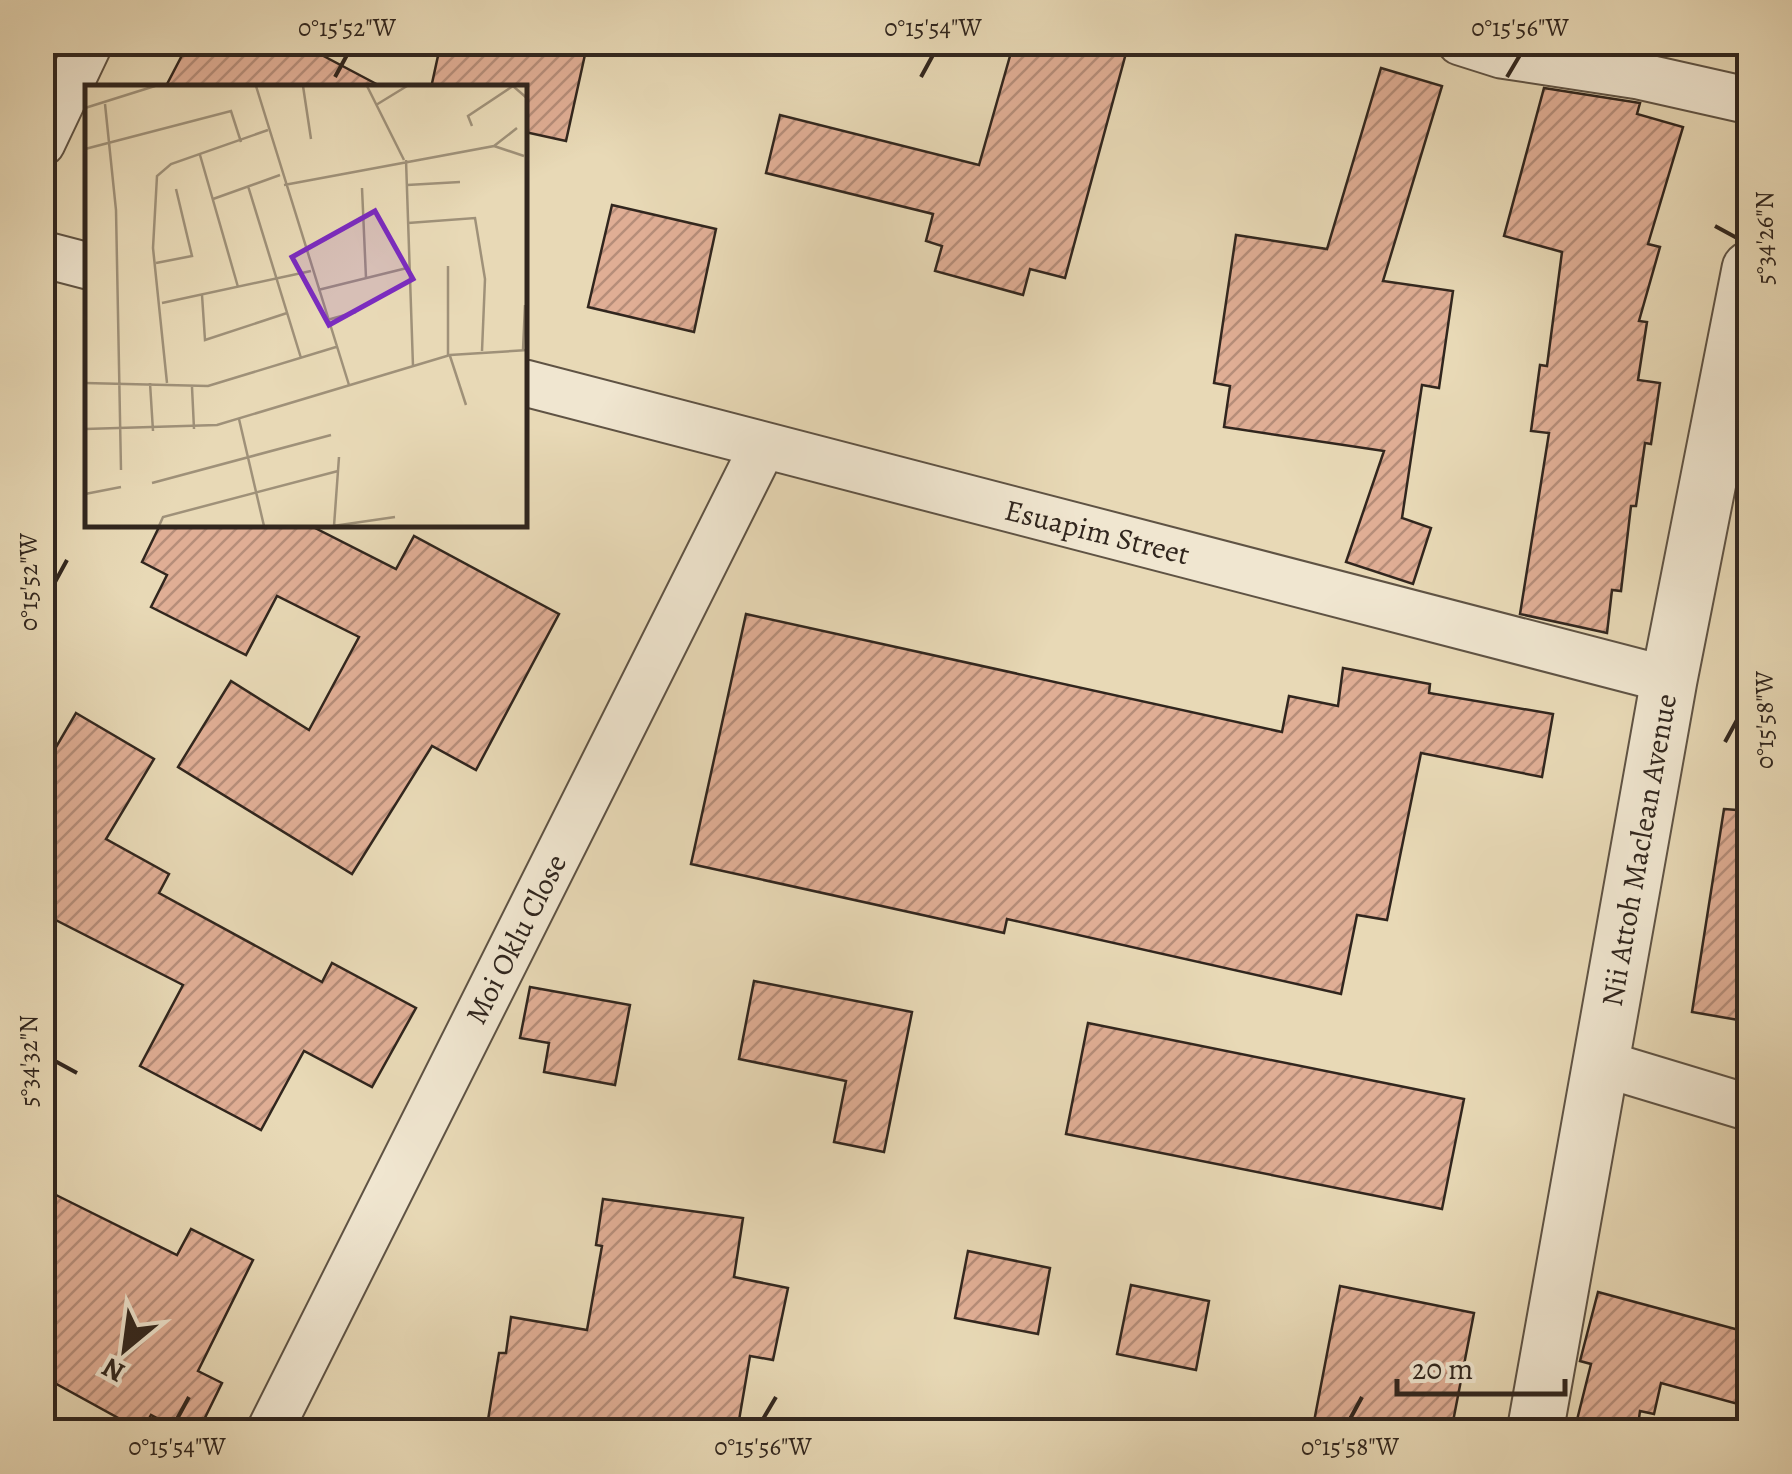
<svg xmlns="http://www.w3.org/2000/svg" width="1792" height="1474" font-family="Alegreya,serif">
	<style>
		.building { fill: url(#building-hatch); stroke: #31261e; stroke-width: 2.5 }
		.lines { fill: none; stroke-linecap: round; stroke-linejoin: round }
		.minor-casing { stroke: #5f5344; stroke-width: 49 }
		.tertiary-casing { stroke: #5f5344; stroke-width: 59 }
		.minor { stroke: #f0e6d0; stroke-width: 45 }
		.tertiary { stroke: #f0e6d0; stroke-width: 55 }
		.ticks { fill: none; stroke: #31261e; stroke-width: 4 }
		.labels { text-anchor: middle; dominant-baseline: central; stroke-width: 8; stroke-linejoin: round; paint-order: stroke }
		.street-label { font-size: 30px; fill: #31261e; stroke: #f0e6d0 }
		.inset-road { fill: none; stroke: #9f9179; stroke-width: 2.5 }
		.view { fill: #7b2cbf; fill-opacity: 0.15; stroke: #7b2cbf; stroke-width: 5 }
		.inset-edge { fill: none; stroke: #31261e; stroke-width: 5 }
		.neatline { fill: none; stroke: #31261e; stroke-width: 4 }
		.ticks-label { font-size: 25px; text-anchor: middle; fill: #31261e }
	</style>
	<defs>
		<pattern id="building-hatch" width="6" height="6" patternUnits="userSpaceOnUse" patternTransform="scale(2.5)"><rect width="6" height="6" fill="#e0ae95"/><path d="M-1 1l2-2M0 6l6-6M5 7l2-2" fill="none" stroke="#b68d79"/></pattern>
	</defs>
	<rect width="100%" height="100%" fill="#e8d9b6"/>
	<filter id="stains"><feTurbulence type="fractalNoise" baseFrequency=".002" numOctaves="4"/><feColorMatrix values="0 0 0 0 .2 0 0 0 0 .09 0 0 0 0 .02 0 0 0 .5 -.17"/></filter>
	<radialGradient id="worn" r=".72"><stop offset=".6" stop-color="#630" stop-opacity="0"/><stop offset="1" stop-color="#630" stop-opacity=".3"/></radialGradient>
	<g class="building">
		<polygon points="189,42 297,42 384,88 165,88"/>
		<polygon points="441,42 553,42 586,50 566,141 525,132 525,88 431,88"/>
		<polygon points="1014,42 1129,42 1065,278 1030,269 1023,295 935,271 942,246 926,241 933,214 766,173 780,115 979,165"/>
		<polygon points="1381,68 1442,86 1383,281 1453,291 1439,388 1422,385 1402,518 1431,528 1413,584 1346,562 1384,451 1224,427 1230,386 1214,383 1236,235 1327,249"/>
		<polygon points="1544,88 1640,103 1637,114 1683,127 1648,244 1660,247 1639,321 1647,322 1638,380 1660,383 1651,444 1645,443 1636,506 1631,506 1621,591 1612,590 1607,633 1520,614 1549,433 1531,431 1540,365 1547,366 1562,252 1504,236"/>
		<polygon points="612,205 716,229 694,332 588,307"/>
		<polygon points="160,525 309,525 396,569 414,536 559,614 476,770 432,746 352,874 178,767 231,681 309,730 359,637 277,596 246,655 151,607 167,575 142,562"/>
		<polygon points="746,614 1282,732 1289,696 1338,706 1343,668 1430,684 1429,693 1553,714 1542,777 1421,753 1387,920 1357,915 1341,994 1007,919 1004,933 691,864"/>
		<polygon points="76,713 154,759 106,839 169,874 159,893 322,982 332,963 416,1008 372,1087 304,1051 261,1130 140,1066 183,985 42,913 42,771"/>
		<polygon points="1724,809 1750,811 1750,1022 1692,1012"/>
		<polygon points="754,981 912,1012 884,1152 834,1142 846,1081 739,1059"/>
		<polygon points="530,987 630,1005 615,1085 544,1072 549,1043 520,1038"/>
		<polygon points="1088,1023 1464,1099 1442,1209 1066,1134"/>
		<polygon points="42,1188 177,1255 191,1229 253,1260 198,1371 222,1383 198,1432 183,1432 151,1415 142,1431 42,1376"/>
		<polygon points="603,1199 743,1218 734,1277 788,1288 773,1360 750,1356 737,1432 486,1432 499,1353 506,1353 511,1317 587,1330 602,1246 596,1245"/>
		<polygon points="968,1251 1050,1268 1038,1334 955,1318"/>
		<polygon points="1131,1285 1209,1301 1196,1370 1117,1354"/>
		<polygon points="1340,1286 1474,1313 1451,1432 1312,1432"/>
		<polygon points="1598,1292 1750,1333 1750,1361 1738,1404 1661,1383 1654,1414 1640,1411 1637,1432 1574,1432 1591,1364 1580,1361"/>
	</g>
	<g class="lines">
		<defs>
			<g id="minor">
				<polyline points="1460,42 1501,55 1639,76 1750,101"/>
				<polyline points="42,143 90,42"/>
				<polyline points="42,254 88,266"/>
				<polyline points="525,383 1669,680"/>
				<polyline points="1601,1063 1750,1108"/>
				<polyline points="269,1432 763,446"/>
			</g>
			<polyline id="tertiary" points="1535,1432 1669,680 1750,269"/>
		</defs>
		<use href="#minor" class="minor-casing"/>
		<use href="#tertiary" class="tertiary-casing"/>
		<use href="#minor" class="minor"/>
		<use href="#tertiary" class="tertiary"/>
	</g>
	<path class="ticks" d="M 335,77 L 347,55M 921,77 L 933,55M 1507,77 L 1520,55M 1715,226 L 1737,238M 55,582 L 67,560M 1725,742 L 1737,720M 55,1061 L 77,1073M 177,1419 L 189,1397M 763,1419 L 776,1397M 1350,1419 L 1362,1397"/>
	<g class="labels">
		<g class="street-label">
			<text transform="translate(1097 532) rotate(14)">Esuapim Street</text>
			<text transform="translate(1639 850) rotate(-80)">Nii Attoh Maclean Avenue</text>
			<text transform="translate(516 939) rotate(-63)">Moi Oklu Close</text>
		</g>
	</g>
	<g transform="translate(85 85)">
		<rect width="442" height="442" fill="#e8d9b6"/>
		<path class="inset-road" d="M 171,1 L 264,300M 218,1 L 226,54M 282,1 L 319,75M 20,19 L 31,125 L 36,385M 291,20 L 322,1M 0,23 L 70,1M 387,41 L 383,31 L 428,1 L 443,14M 409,61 L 439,71M 0,64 L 146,26 L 156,57M 115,70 L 153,202M 321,75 L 328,281M 199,100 L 409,61 L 432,43M 322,100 L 375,97M 163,101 L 216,273M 277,103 L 281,193M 128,114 L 195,90M 323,138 L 390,133 L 400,194 L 397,266M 71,178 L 107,171 L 91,104M 363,181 L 363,271M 233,205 L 322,183M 117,210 L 120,255 L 202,228M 77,218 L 226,186M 242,235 L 271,227M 438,265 L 440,220M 365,271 L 381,320M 0,298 L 123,301 L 251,262M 65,298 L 68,346M 82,298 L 68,163 L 72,91 L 86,79 L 183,45M 107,302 L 109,344M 154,334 L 179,441M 0,344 L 132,340 L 365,270 L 443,265M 67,398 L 246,350M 0,409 L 36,402M 74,441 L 78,432 L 253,386M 248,441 L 310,432M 249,441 L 254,372"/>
		<path class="view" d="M 290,126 L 328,194 L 244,240 L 207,172 Z"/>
		<rect width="442" height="442" class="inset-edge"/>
	</g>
	<rect width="1792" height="1474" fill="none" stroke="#e8d9b6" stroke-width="110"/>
	<g transform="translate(125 1349) rotate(209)" stroke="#f0e6d0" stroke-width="8" paint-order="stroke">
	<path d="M0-8L18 38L0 25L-18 38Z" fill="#31261e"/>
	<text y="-15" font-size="28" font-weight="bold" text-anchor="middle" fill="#31261e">N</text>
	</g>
	<path d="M1397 1379v15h168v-15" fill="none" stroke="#31261e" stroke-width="5"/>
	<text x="1412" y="1379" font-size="30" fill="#31261e" stroke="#f0e6d0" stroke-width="8" paint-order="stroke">20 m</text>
	<rect x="55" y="55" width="1682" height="1364" class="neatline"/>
	<g class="ticks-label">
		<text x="347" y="36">0°15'52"W</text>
		<text x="933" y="36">0°15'54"W</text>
		<text x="1520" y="36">0°15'56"W</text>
		<text transform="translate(1764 238) rotate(-90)" y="9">5°34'26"N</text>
		<text transform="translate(28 582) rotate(-90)" y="9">0°15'52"W</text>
		<text transform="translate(1764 720) rotate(-90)" y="9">0°15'58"W</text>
		<text transform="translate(28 1061) rotate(-90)" y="9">5°34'32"N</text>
		<text x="177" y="1455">0°15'54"W</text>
		<text x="763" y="1455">0°15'56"W</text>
		<text x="1350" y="1455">0°15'58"W</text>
	</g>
	<rect width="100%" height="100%" filter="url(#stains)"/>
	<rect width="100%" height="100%" fill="url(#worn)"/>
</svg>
